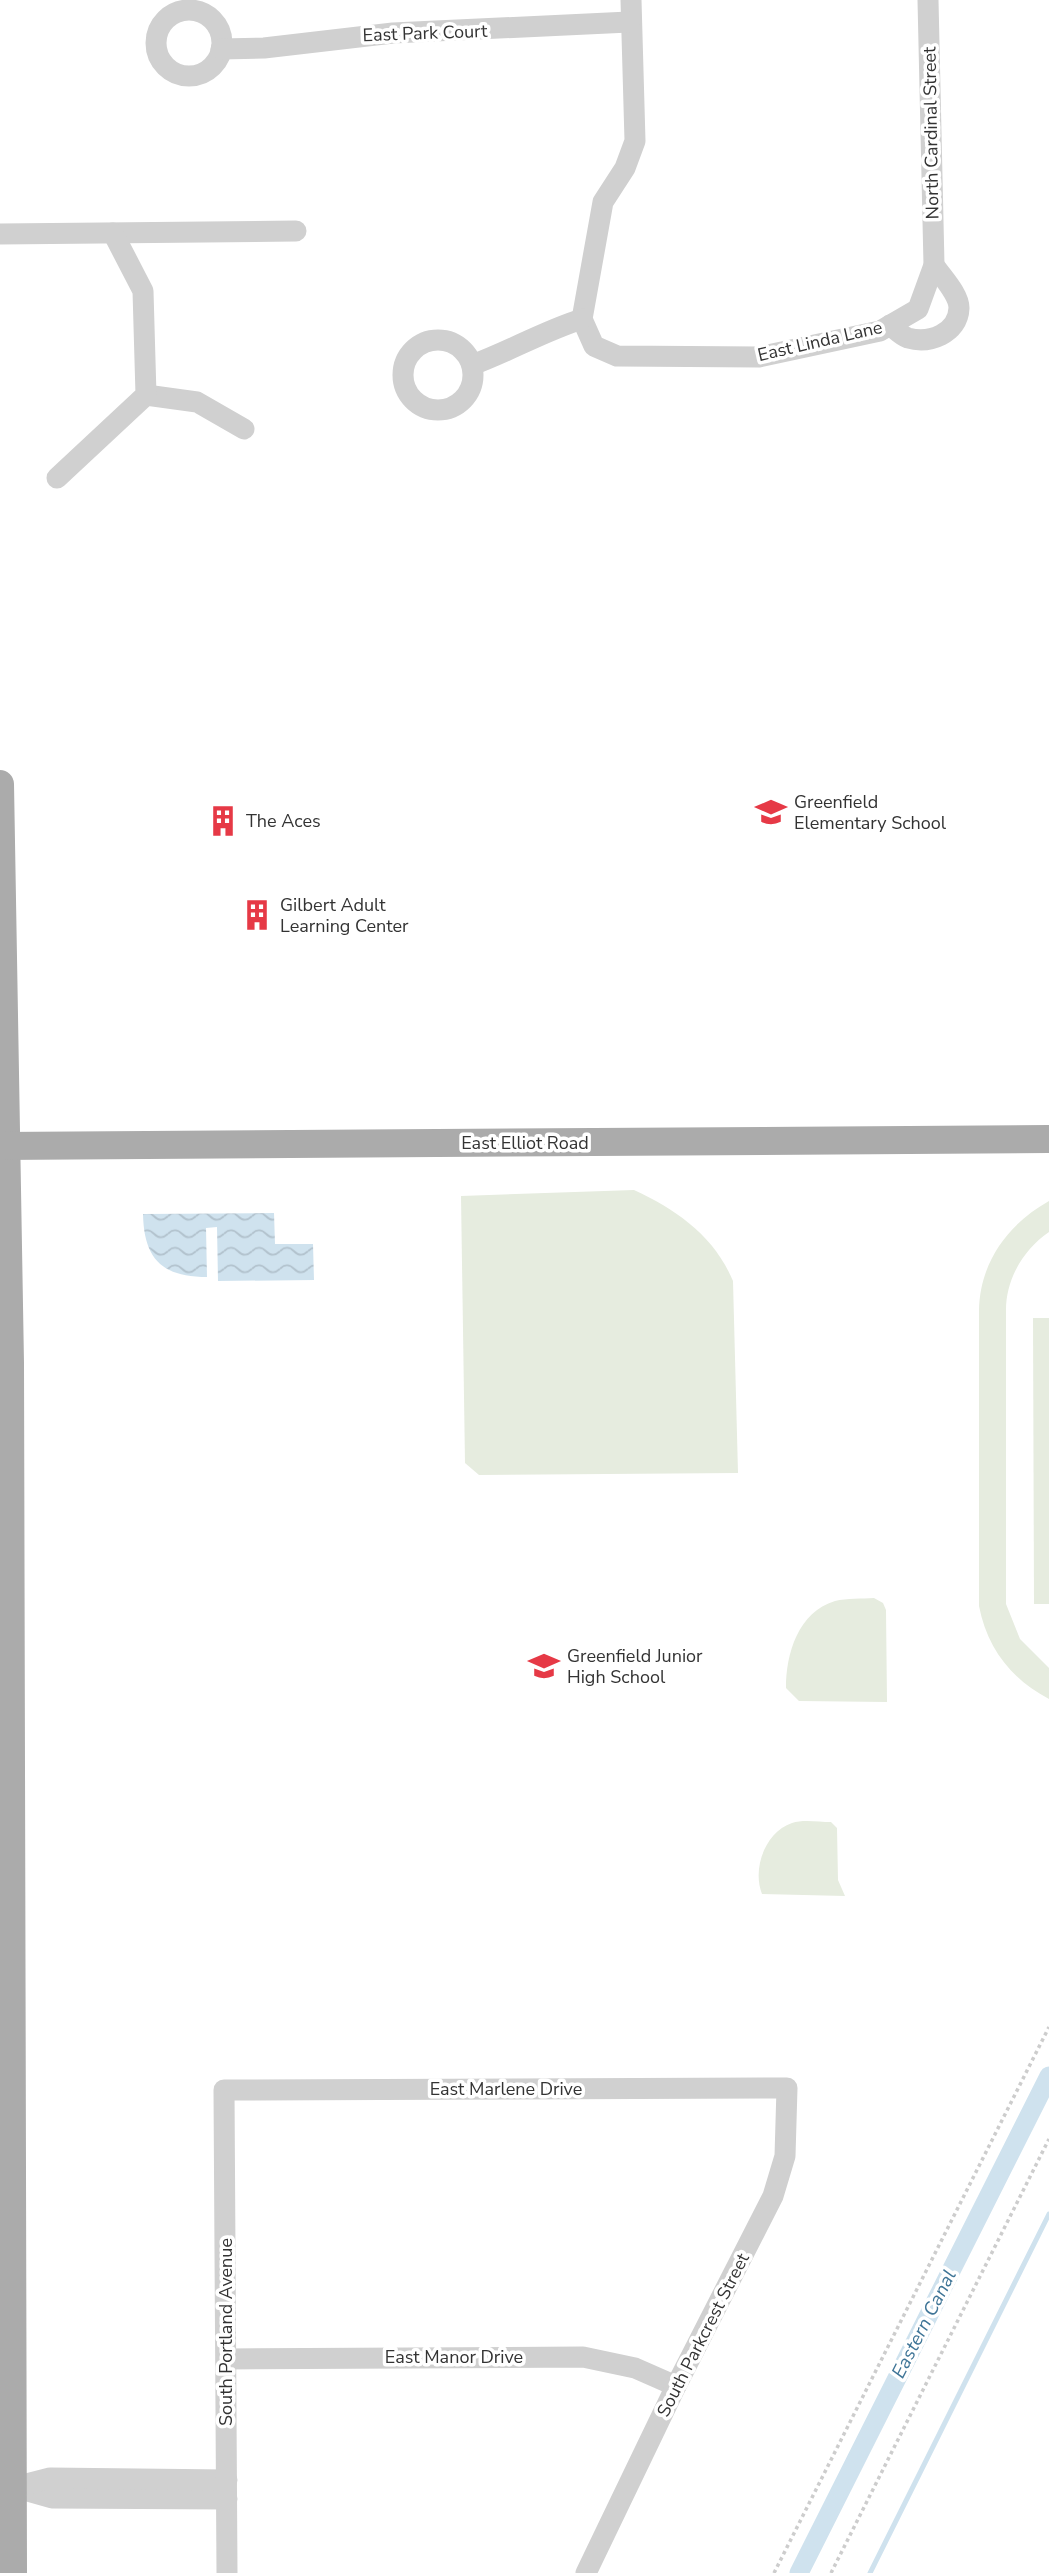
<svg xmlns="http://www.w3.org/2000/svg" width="1049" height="2573" font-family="'Nunito Sans',sans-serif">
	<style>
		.park { fill: #e6ecdf }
		.water { fill: url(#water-waves) }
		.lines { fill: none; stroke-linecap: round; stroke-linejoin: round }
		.stream { stroke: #cfe2ee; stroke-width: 5 }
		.canal { stroke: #cfe2ee; stroke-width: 19 }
		.path { stroke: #cdcdcd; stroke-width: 3.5; stroke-dasharray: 3.5 3.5; stroke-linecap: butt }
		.minor { stroke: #d0d0d0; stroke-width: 21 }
		.major { stroke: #ababab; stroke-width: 28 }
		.labels { text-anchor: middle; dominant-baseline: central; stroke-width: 7; stroke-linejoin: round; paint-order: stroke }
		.street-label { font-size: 18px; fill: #333; stroke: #fff }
		.poi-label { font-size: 18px; fill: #333; stroke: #fff; text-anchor: start }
		.water-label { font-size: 19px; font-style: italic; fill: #3f7597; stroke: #fff }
	</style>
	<defs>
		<pattern id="water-waves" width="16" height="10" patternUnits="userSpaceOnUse" patternTransform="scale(1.75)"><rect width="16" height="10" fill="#cfe2ee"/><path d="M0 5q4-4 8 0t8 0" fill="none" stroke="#b2c2cd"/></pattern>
	</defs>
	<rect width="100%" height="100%" fill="#fff"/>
	<g class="park">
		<path d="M 634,1190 C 677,1210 714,1236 733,1281 L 738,1473 L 479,1475 L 465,1463 L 461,1196 Z"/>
		<path d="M 1049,1201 L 1049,1232 C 1023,1250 1006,1279 1006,1310 L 1006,1604 L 1020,1639 L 1049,1668 L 1049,1699 C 1012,1680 987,1648 979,1606 L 979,1310 C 980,1262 1008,1224 1049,1201 Z"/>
		<polygon points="1033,1318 1049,1318 1049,1604 1034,1604"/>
		<path d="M 874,1598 L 883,1603 L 886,1610 L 887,1702 L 799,1701 L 786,1688 C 786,1654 798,1612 835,1601 C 847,1598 862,1599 874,1598 Z"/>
		<path d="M 831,1822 L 837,1828 L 838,1880 L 845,1896 L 762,1894 C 752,1869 765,1832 792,1823 C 803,1819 819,1822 831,1822 Z"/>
	</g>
	<path class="water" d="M 274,1213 L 275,1244 L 313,1244 L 314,1280 L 218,1281 L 217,1227 L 206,1228 L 207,1277 C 162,1277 144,1259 143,1214 Z"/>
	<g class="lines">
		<polyline class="stream" points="870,2573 1049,2214"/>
		<polyline class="canal" points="799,2573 1049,2076"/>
		<g class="path">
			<polyline points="774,2573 1049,2027"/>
			<polyline points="831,2573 1049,2139"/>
		</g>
		<g class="minor">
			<polyline points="631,0 635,141 625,168 603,202 582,319 594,346 617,356 759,357 880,331 918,309 934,265 928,0"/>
			<circle cx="189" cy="43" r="33"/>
			<polyline points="221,49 264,48 393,33 629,22"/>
			<polyline points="0,234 296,231"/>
			<path d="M 890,325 C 895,329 902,336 908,338 C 929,344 958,334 959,308 C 959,294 942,277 934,265"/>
			<circle cx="438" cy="375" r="35"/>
			<path d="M 472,365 C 510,351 544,331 582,319"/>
			<polyline points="146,395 197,402 244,429"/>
			<polyline points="57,478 146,395 143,291 113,233"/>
			<polyline points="227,2359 583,2357 635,2368 676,2386"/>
			<polyline points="13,2487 52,2498 227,2499"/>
			<polyline points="15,2487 50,2478 227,2480"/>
			<polyline points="227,2573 224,2090 787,2088 785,2156 773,2196 676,2386 586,2573"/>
		</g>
		<g class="major">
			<polyline points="0,784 10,1363 13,2573"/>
			<polyline points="0,1146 1049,1139"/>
		</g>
	</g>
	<defs>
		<symbol id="school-bare" viewBox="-9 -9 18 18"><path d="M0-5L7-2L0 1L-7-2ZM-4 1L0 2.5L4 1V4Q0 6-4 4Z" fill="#e63946" stroke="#fff" stroke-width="2.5" paint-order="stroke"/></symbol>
		<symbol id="building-bare" viewBox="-9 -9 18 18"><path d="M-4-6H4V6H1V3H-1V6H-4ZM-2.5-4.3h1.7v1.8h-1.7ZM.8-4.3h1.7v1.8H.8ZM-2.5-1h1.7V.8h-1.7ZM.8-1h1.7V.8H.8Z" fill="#e63946" stroke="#fff" stroke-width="2.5" paint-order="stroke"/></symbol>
	</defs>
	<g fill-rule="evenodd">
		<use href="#school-bare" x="749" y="790" width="44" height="44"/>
		<use href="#building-bare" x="201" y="799" width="44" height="44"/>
		<use href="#building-bare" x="235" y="893" width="44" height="44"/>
		<use href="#school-bare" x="522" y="1644" width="44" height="44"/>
	</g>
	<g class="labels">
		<g class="street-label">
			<text transform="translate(425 33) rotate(-2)">East Park Court</text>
			<text transform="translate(931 133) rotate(-91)">North Cardinal Street</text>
			<text transform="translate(820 341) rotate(-13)">East Linda Lane</text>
			<text x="525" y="1143">East Elliot Road</text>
			<text x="506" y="2089">East Marlene Drive</text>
			<text transform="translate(226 2332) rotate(-90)">South Portland Avenue</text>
			<text transform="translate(703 2335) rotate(-63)">South Parkcrest Street</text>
			<text x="454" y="2357">East Manor Drive</text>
		</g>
		<g class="poi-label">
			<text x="794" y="802">Greenfield<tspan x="794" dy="21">Elementary School</tspan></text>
			<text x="246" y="821">The Aces</text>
			<text x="280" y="905">Gilbert Adult<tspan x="280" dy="21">Learning Center</tspan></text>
			<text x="567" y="1656">Greenfield Junior<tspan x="567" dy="21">High School</tspan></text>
		</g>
		<g class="water-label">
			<text transform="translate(924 2324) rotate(-63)">Eastern Canal</text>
		</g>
	</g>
</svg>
